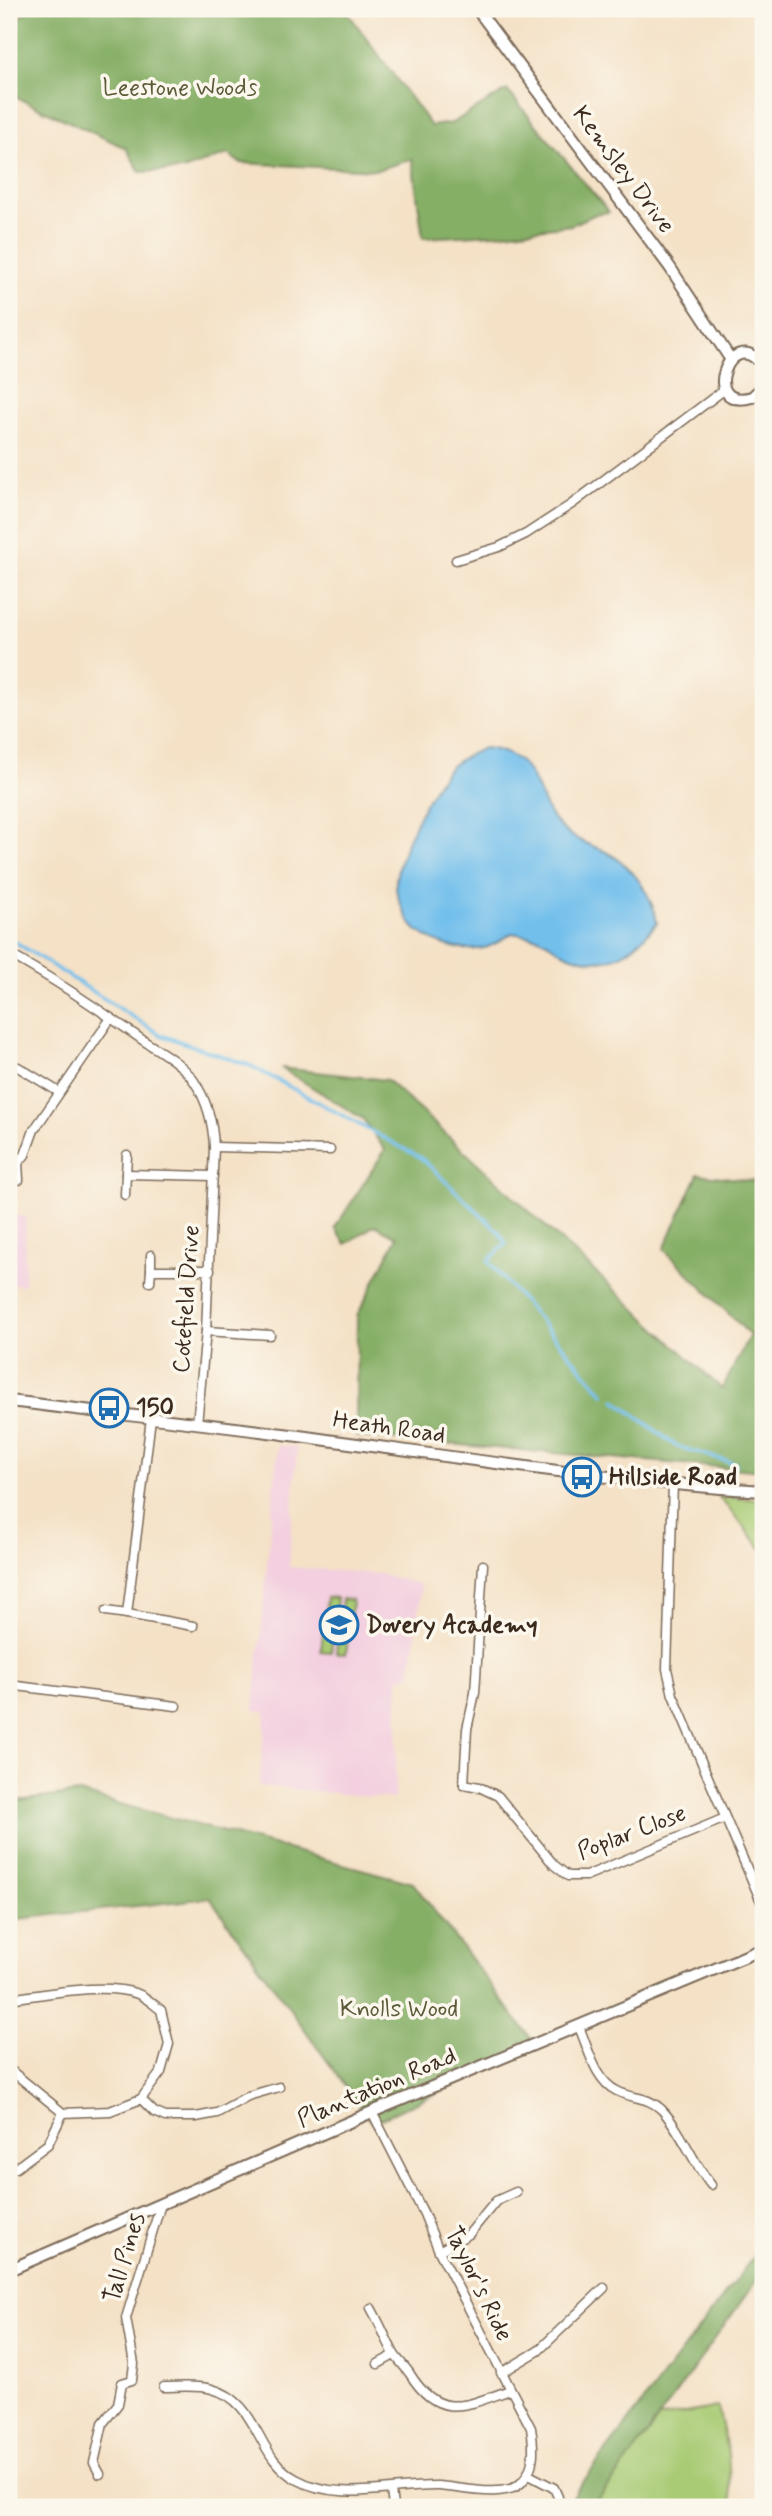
<svg xmlns="http://www.w3.org/2000/svg" width="772" height="2516" font-family="Mynerve,sans-serif">
	<style>
		.built { fill: #f3cfdf }
		.green { fill: #a9cb74; stroke: #727a49; stroke-width: 2 }
		.forest { fill: #86af66; stroke: #606c42; stroke-width: 2 }
		.water { fill: #72bfec; stroke: #567485; stroke-width: 2 }
		.lines { fill: none; stroke-linecap: round; stroke-linejoin: round }
		.stream { stroke: #72bfec; stroke-width: 3.5 }
		.minor-casing { stroke: #7c6a59; stroke-width: 11 }
		.tertiary-casing { stroke: #7c6a59; stroke-width: 14 }
		.minor { stroke: #fff; stroke-width: 8 }
		.tertiary { stroke: #fff; stroke-width: 10 }
		.labels { text-anchor: middle; dominant-baseline: central; stroke-width: 7; stroke-linejoin: round; paint-order: stroke }
		.park-label { font-size: 24px; fill: #5c5a38; stroke: #fbf7ec }
		.street-label { font-size: 24px; fill: #3b2a1e; stroke: #fbf7ec }
		.poi-label { font-size: 24px; font-weight: bold; fill: #3b2a1e; stroke: #fbf7ec; text-anchor: start }
	</style>
	<rect width="100%" height="100%" fill="#fbf7ec"/>
	<filter id="ink" filterUnits="userSpaceOnUse"><feTurbulence type="fractalNoise" baseFrequency=".0143" numOctaves="2"/><feDisplacementMap in="SourceGraphic" scale="14" xChannelSelector="R" yChannelSelector="G"/><feConvolveMatrix kernelMatrix="1 2 1 2 8 2 1 2 1" color-interpolation-filters="sRGB"/></filter>
	<filter id="wash" filterUnits="userSpaceOnUse"><feTurbulence type="fractalNoise" baseFrequency=".00686" numOctaves="4" result="noise"/><feDisplacementMap in="SourceGraphic" scale="28" xChannelSelector="R" yChannelSelector="G"/><feGaussianBlur stdDeviation="1.57" result="paint"/><feColorMatrix in="noise" values="0 0 0 0 0 0 0 0 0 0 0 0 0 0 0 0 0 1.4 0 .05"/><feComposite in="paint" operator="in"/></filter>
	<g filter="url(#wash)">
		<rect width="100%" height="100%" fill="#f4e1c6"/>
		<g class="built">
			<polygon points="9,1214 26,1217 24,1285 9,1284"/>
			<polygon points="278,1445 297,1447 289,1567 380,1574 420,1584 419,1617 410,1676 399,1678 395,1799 259,1786 266,1712 254,1710"/>
		</g>
		<g class="green">
			<polygon points="719,1497 763,1500 763,1550"/>
			<polygon points="327,1597 337,1598 331,1652 321,1651"/>
			<polygon points="342,1599 352,1600 346,1654 336,1653"/>
			<polygon points="718,2407 728,2454 732,2507 591,2507 620,2472 659,2418"/>
		</g>
		<g class="forest">
			<polygon points="30,9 345,9 431,126 452,123 507,90 609,212 596,214 571,225 495,234 423,238 412,159 377,170 240,163 228,154 183,170 140,172 126,148 9,94 9,56 11,54 9,50 9,25"/>
			<polygon points="281,1068 387,1080 722,1389 750,1335 664,1249 698,1174 763,1182 763,1471 356,1436 357,1316 397,1237 375,1225 346,1244 335,1228 385,1150 363,1119"/>
			<polygon points="79,1793 413,1883 537,2046 372,2123 210,1898 9,1920 9,1802"/>
			<polygon points="763,2244 763,2271 620,2472 591,2507 564,2507"/>
		</g>
		<path class="water" d="M 484,748 C 546,755 527,800 566,832 C 577,841 591,845 604,851 C 631,863 653,895 657,923 C 629,956 605,972 563,952 C 555,948 547,941 539,938 C 531,936 521,935 512,933 C 504,938 494,946 484,948 C 463,953 435,944 418,931 C 408,924 398,900 396,888 C 393,862 432,783 451,766 C 461,758 472,753 484,748 Z"/>
		<g class="lines">
			<g class="stream">
				<polyline points="9,938 161,1035 251,1066 421,1158 499,1232 506,1244 488,1261 604,1394"/>
				<polyline points="615,1400 676,1446 736,1464"/>
			</g>
		</g>
	</g>
	<g filter="url(#ink)">
		<g class="lines">
			<defs>
				<g id="minor">
					<polyline points="537,9 539,11"/>
					<polyline points="456,560 499,547 526,534 572,504 725,389"/>
					<path d="M 9,954 C 56,980 100,1010 144,1041 C 161,1052 183,1064 194,1081 C 208,1102 213,1123 214,1147 L 206,1331 L 197,1424"/>
					<polyline points="9,1064 18,1067 59,1092"/>
					<polyline points="214,1147 330,1150"/>
					<polyline points="18,1163 19,1180"/>
					<polyline points="9,1165 18,1163 25,1155 34,1130 111,1018"/>
					<polyline points="126,1174 127,1155"/>
					<polyline points="125,1195 126,1174 213,1176"/>
					<polyline points="151,1270 151,1255"/>
					<polyline points="150,1282 151,1270 210,1270"/>
					<polyline points="206,1331 270,1335"/>
					<polyline points="151,1418 127,1614 193,1626"/>
					<polyline points="673,1483 667,1669 673,1695 763,1906"/>
					<polyline points="483,1565 475,1693 467,1729 464,1784 479,1787 498,1796 554,1865 568,1876 586,1876 725,1818"/>
					<polyline points="106,1611 127,1614"/>
					<polyline points="9,1685 176,1706"/>
					<path d="M 9,2005 L 15,1998 C 51,1994 103,1982 138,1994 C 146,1997 154,2005 161,2010 L 169,2044 L 161,2072 L 141,2099 L 110,2111 L 63,2113 L 9,2069"/>
					<path d="M 579,2027 C 588,2047 595,2081 617,2091 C 632,2099 647,2096 661,2109 C 680,2128 693,2163 711,2185"/>
					<polyline points="141,2099 154,2112 165,2117 196,2117 217,2113 248,2096 279,2087"/>
					<polyline points="16,2168 48,2144 63,2113"/>
					<polyline points="439,2251 469,2234 496,2201 516,2192"/>
					<path d="M 371,2308 C 379,2322 385,2337 393,2352 C 397,2360 405,2366 410,2374 C 439,2421 466,2406 510,2390"/>
					<polyline points="378,2364 394,2355"/>
					<polyline points="501,2373 538,2351 604,2288"/>
					<path d="M 164,2387 C 179,2387 198,2385 212,2389 C 260,2402 255,2457 296,2479 C 339,2503 392,2485 438,2486 C 459,2487 505,2499 521,2483 C 536,2468 534,2447 531,2428 L 439,2251 L 424,2214 L 372,2112"/>
					<polyline points="100,2474 94,2463 103,2423 118,2404 122,2383 132,2380 134,2364 126,2318 161,2204"/>
					<polyline points="527,2474 554,2488 558,2497"/>
					<polyline points="391,2490 393,2507"/>
				</g>
				<g id="tertiary">
					<polyline points="477,9 669,266 731,360"/>
					<path d="M 763,367 C 732,320 697,412 752,397 L 763,387"/>
					<path d="M 9,1401 C 100,1412 192,1422 283,1434 C 443,1455 603,1481 763,1491"/>
					<polyline points="9,2270 372,2112 763,1949"/>
				</g>
			</defs>
			<use href="#minor" class="minor-casing"/>
			<use href="#tertiary" class="tertiary-casing"/>
			<use href="#minor" class="minor"/>
			<use href="#tertiary" class="tertiary"/>
		</g>
	</g>
	<defs>
		<symbol id="bus-ring" viewBox="-11 -11 22 22"><circle r="9.5" fill="#fbf7ec" stroke="#1f6fb2" stroke-width="1.5"/><path d="M-5-6H5V4H4V6H2V4H-2V6H-4V4H-5ZM-3.5-4V0h7V-4ZM-3.5 1.2v1.5H-2V1.2ZM2 1.2v1.5H3.5V1.2Z" fill="#1f6fb2"/></symbol>
		<symbol id="school-ring" viewBox="-11 -11 22 22"><circle r="9.5" fill="#fbf7ec" stroke="#1f6fb2" stroke-width="1.5"/><path d="M0-5L7-2L0 1L-7-2ZM-4 1L0 2.5L4 1V4Q0 6-4 4Z" fill="#1f6fb2"/></symbol>
	</defs>
	<g fill-rule="evenodd">
		<use href="#bus-ring" x="87" y="1386" width="44" height="44"/>
		<use href="#bus-ring" x="560" y="1455" width="44" height="44"/>
		<use href="#school-ring" x="317" y="1603" width="44" height="44"/>
	</g>
	<g class="labels">
		<g class="park-label">
			<text x="180" y="88">Leestone Woods</text>
			<text x="399" y="2009">Knolls Wood</text>
		</g>
		<g class="street-label">
			<text transform="translate(623 170) rotate(53)">Kemsley Drive</text>
			<text transform="translate(187 1299) rotate(-86)">Cotefield Drive</text>
			<text transform="translate(389 1428) rotate(8)">Heath Road</text>
			<text transform="translate(632 1833) rotate(-21)">Poplar Close</text>
			<text transform="translate(377 2088) rotate(-23)">Plantation Road</text>
			<text transform="translate(125 2258) rotate(-73)">Tall Pines</text>
			<text transform="translate(478 2284) rotate(64)">Taylor's Ride</text>
		</g>
		<g class="poi-label">
			<text x="136" y="1408">150</text>
			<text x="609" y="1477">Hillside Road</text>
			<text x="366" y="1625">Dovery Academy</text>
		</g>
	</g>
	<rect width="772" height="2516" fill="none" stroke="#fbf7ec" stroke-width="35"/>
</svg>
